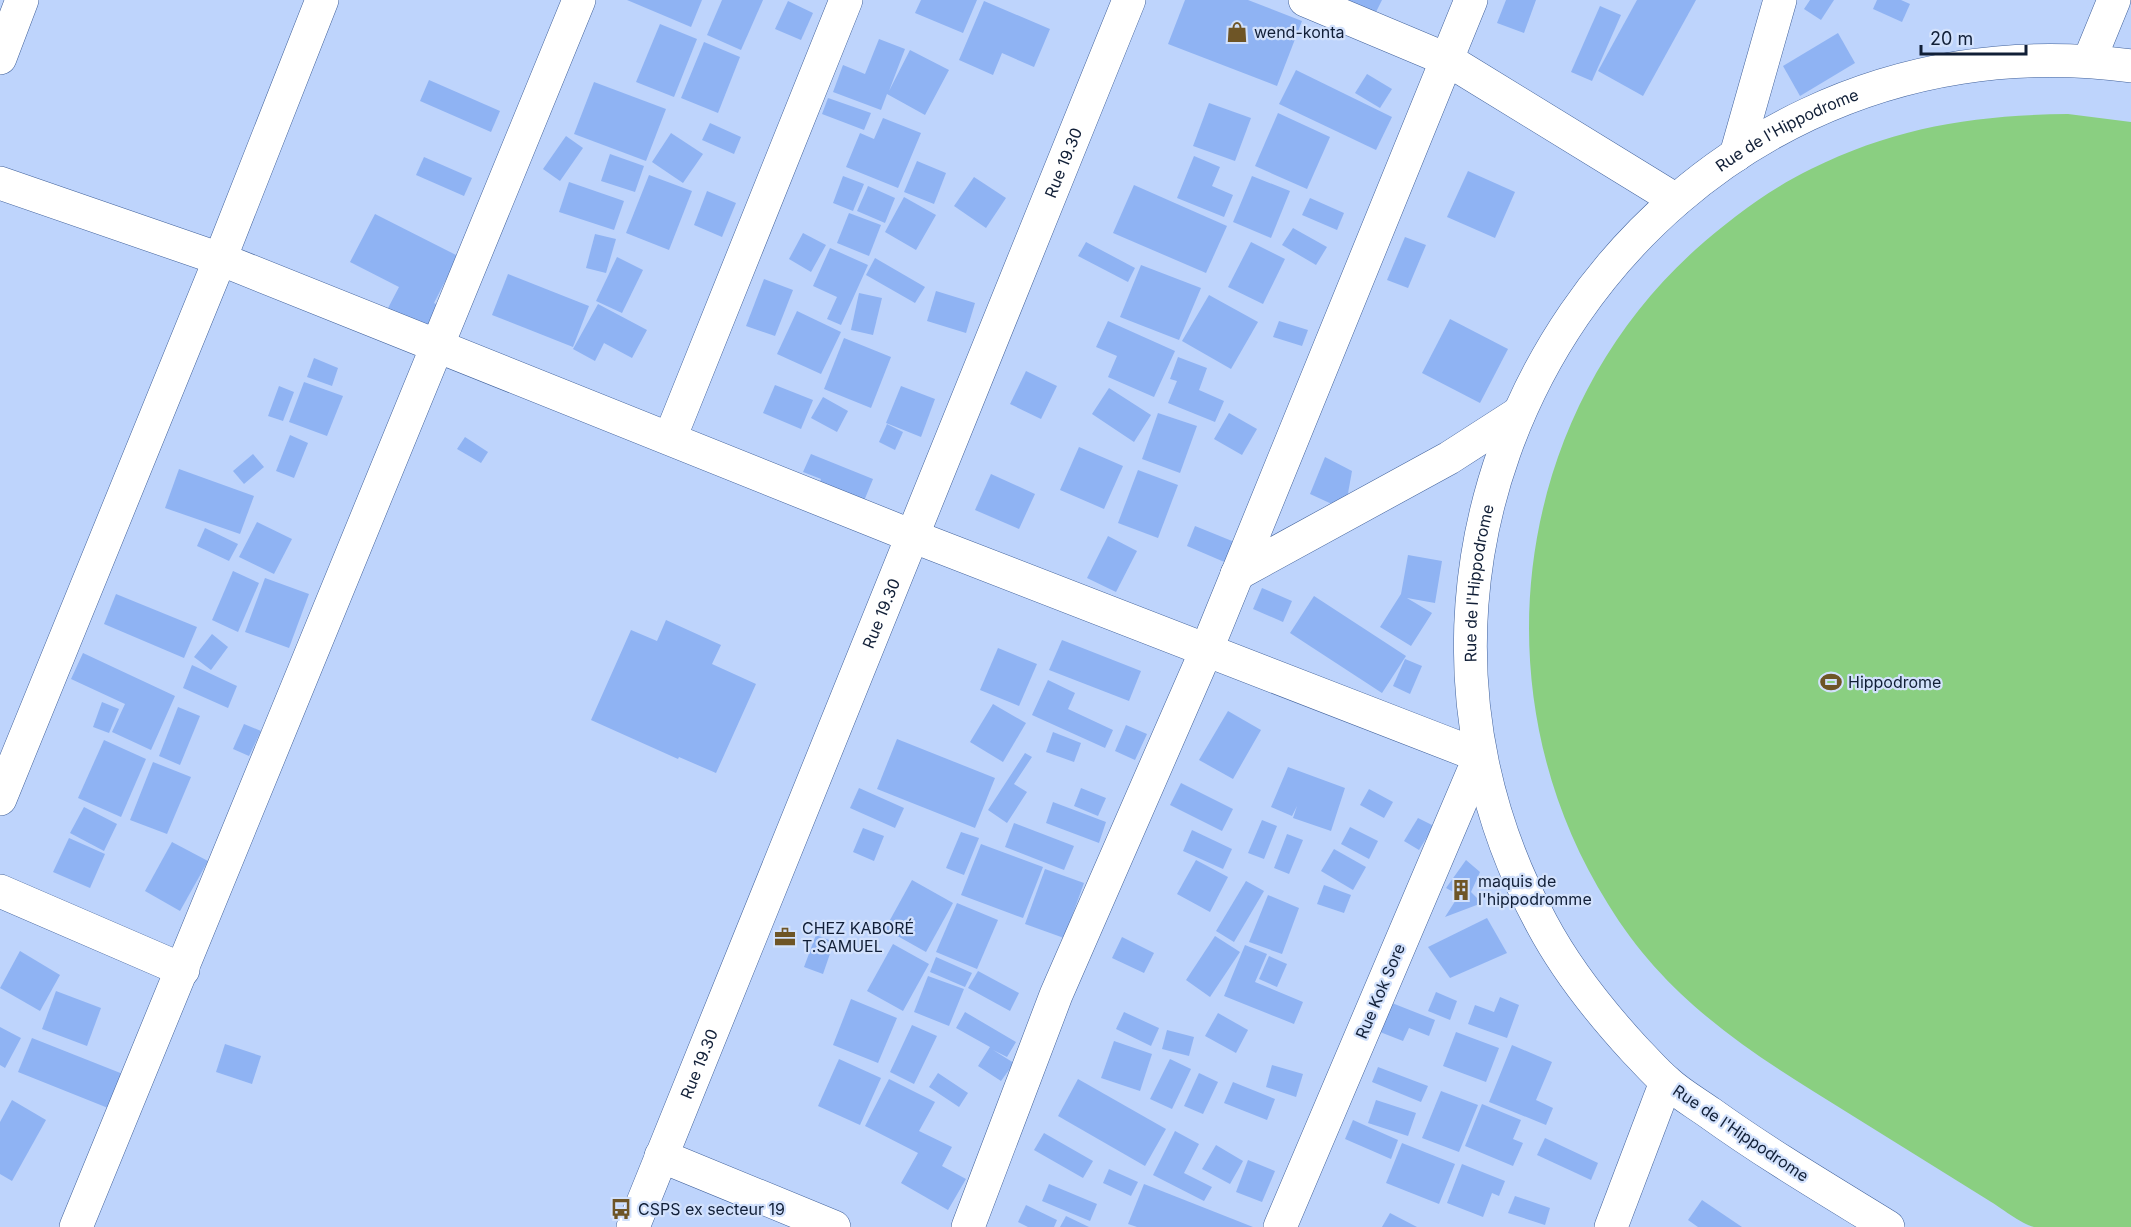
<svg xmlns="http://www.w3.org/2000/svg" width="2131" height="1227" font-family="Inter,sans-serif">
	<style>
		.green { fill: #8acf81 }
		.building { fill: #8fb3f3 }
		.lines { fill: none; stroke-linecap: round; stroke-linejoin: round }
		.street-casing { stroke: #40619b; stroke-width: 34 }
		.secondary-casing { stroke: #40619b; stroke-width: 34 }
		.street { stroke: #fff; stroke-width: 33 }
		.secondary { stroke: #fff; stroke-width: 33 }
		.labels { text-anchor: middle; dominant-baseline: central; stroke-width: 4.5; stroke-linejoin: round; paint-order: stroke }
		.poi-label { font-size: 16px; fill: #111f37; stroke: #d2e1fc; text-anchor: start }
		.street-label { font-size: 16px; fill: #111f37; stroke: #d2e1fc }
	</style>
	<rect width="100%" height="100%" fill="#bed4fc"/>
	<path class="green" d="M 2068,114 L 2131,122 L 2131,1227 C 2107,1227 2084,1227 2060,1227 C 2052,1227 2041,1227 2034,1227 C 2021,1224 2000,1207 1988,1200 C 1943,1172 1898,1144 1853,1116 C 1756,1056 1669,1004 1608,904 C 1477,695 1511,417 1695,250 C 1730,219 1768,190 1811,169 C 1896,127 1974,115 2068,114 Z"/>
	<g class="building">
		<polygon points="627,0 702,0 691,27"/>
		<polygon points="722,0 763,0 741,50 707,35"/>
		<polygon points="921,0 977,0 963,33 915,13"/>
		<polygon points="1185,0 1248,0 1302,21 1277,86 1168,44"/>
		<polygon points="1346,0 1382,0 1375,14"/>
		<polygon points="1506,0 1536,0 1524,33 1497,23"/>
		<polygon points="1637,0 1696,0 1643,96 1598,71"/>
		<polygon points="1810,0 1834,0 1821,20 1804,9"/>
		<polygon points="1877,0 1901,0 1910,4 1902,22 1873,9"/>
		<polygon points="788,1 813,13 801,40 775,29"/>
		<polygon points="984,1 1050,29 1034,67 1002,53 993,75 959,60"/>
		<polygon points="1600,6 1621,15 1592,81 1571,72"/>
		<polygon points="660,24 697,39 674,97 636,82"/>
		<polygon points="1838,33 1855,63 1800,96 1783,66"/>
		<polygon points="879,39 905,49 889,91 910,50 949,70 925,115 887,94 881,110 833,92 843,65 865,74"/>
		<polygon points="704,42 740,57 718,113 681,98"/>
		<polygon points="1296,70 1392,117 1376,150 1279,104"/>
		<polygon points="1367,74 1392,89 1380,108 1355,93"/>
		<polygon points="429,80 500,111 491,132 420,101"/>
		<polygon points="594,82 666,109 646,161 574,134"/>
		<polygon points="828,98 871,113 864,130 822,114"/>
		<polygon points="1209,103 1251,118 1235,161 1193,146"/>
		<polygon points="1278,113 1330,137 1307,189 1255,166"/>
		<polygon points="883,118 921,133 898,188 846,167 860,133 874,139"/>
		<polygon points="710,123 741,137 734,154 702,140"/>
		<polygon points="671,133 703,154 683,183 652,162"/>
		<polygon points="566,136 583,148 560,181 543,169"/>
		<polygon points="610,154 644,166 635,192 601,181"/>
		<polygon points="1194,156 1220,167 1212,186 1233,195 1224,217 1177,198"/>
		<polygon points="424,157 472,178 464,196 416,175"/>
		<polygon points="917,161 946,173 934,204 904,192"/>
		<polygon points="1468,171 1515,192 1495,238 1447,217"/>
		<polygon points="649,175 692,191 669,250 626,233"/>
		<polygon points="843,176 864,184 853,211 833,203"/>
		<polygon points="1252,176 1290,191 1271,238 1233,222"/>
		<polygon points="974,177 1006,198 986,228 954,206"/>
		<polygon points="569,182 624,201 614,230 559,212"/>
		<polygon points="1134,185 1227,226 1206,273 1113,233"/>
		<polygon points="868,186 895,198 885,223 857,211"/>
		<polygon points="707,191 736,203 722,237 694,225"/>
		<polygon points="904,197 936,215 916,250 885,232"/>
		<polygon points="1310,198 1344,213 1337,230 1302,215"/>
		<polygon points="849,213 881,225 869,256 837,243"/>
		<polygon points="375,214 458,256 434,303 440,306 426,333 386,312 399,287 350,262"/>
		<polygon points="1293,228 1327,247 1316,265 1282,245"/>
		<polygon points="803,233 826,245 811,272 789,259"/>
		<polygon points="595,234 616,239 606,273 586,268"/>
		<polygon points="1405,237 1426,245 1408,288 1387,280"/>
		<polygon points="1086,242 1135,268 1128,282 1078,256"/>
		<polygon points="1251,242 1285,259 1263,304 1228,287"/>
		<polygon points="830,248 868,265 841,325 827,319 837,297 813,286"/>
		<polygon points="617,257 643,270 622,313 596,301"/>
		<polygon points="875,258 925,287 915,303 866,275"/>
		<polygon points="1141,265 1201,288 1179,340 1120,317"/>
		<polygon points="508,274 589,306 573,347 492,315"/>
		<polygon points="764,279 793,290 775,336 746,326"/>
		<polygon points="936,291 975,303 966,333 927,321"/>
		<polygon points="859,293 882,298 873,335 851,330"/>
		<polygon points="1209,295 1258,322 1231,369 1182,341"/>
		<polygon points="598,304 647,330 632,358 604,343 595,361 573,349"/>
		<polygon points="797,311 841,332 821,374 777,354"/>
		<polygon points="1450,319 1508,349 1480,403 1422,373"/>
		<polygon points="1108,321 1175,351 1154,397 1108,377 1117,356 1096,347"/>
		<polygon points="1279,321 1308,330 1302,346 1273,337"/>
		<polygon points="844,338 891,357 871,408 824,389"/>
		<polygon points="1178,357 1207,368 1199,390 1224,401 1215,422 1168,403 1177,381 1170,379"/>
		<polygon points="314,358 338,368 332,386 307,377"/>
		<polygon points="1026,371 1057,386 1041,419 1010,404"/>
		<polygon points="304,382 343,396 327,436 289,422"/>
		<polygon points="775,385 813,400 801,429 763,413"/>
		<polygon points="279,386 294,392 283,421 268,416"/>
		<polygon points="901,386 935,399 921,437 886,423"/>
		<polygon points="1109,388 1151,415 1134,442 1092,414"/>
		<polygon points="823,397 848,411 837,432 811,418"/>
		<polygon points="1158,413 1197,426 1180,473 1142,459"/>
		<polygon points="1229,413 1257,429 1242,455 1214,439"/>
		<polygon points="887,424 903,432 895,450 879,442"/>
		<polygon points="290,435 308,443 294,478 276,471"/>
		<polygon points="465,437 488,452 481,463 457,449"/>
		<polygon points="1079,447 1123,466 1104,509 1060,490"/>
		<polygon points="253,454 264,467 244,484 233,471"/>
		<polygon points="811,454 873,479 857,518 813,500 821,479 803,472"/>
		<polygon points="1325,457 1352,471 1345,510 1310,494"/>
		<polygon points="179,469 254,496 240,534 165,508"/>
		<polygon points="1138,470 1178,485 1158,538 1118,523"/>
		<polygon points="991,474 1035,494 1019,529 975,510"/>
		<polygon points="257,522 292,539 274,574 239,557"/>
		<polygon points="1195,526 1237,543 1229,564 1187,546"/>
		<polygon points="205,528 238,544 229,561 197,546"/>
		<polygon points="1108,536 1137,551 1116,592 1087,578"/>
		<polygon points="1408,555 1442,561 1435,603 1407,598 1432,613 1411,646 1380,627 1401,594"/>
		<polygon points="233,571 259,583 238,632 212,620"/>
		<polygon points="265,578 309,594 289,648 245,632"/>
		<polygon points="1262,588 1292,601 1283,622 1253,609"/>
		<polygon points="116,594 197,627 184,658 104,624"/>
		<polygon points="1314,596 1406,656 1382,693 1290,633"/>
		<polygon points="666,620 721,645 712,664 756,684 716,773 679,757 678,759 591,720 631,630 657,641"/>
		<polygon points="212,634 228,647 211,670 194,657"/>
		<polygon points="1062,640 1141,671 1129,701 1049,670"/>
		<polygon points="998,648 1037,664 1019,706 980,690"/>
		<polygon points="83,653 175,696 151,750 112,732 125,704 71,679"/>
		<polygon points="1405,659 1422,666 1410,694 1393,686"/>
		<polygon points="192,665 237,686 228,708 183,688"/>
		<polygon points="1048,680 1075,693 1068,709 1113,730 1105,748 1032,715"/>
		<polygon points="102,702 119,709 109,733 93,727"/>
		<polygon points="993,704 1026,723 1003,762 970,742"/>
		<polygon points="178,707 200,716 180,765 159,756"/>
		<polygon points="1228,711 1261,730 1233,779 1199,760"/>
		<polygon points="244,724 261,731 249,756 233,749"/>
		<polygon points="1126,725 1147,734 1135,760 1115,751"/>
		<polygon points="1053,732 1081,743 1074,762 1046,752"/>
		<polygon points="897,739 995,778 975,828 877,789"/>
		<polygon points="104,740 146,759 121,817 78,798"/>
		<polygon points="1025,753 1032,757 1014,784 1027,792 1007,823 988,810"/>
		<polygon points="153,762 191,777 167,834 130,820"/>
		<polygon points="1288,767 1345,788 1331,831 1293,818 1297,806 1292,816 1271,807"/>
		<polygon points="1181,783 1233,809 1222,831 1170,805"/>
		<polygon points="859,788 904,808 895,828 850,808"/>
		<polygon points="1081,788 1106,798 1098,816 1074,806"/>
		<polygon points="1369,789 1393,802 1384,818 1360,805"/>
		<polygon points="1053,802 1106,822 1099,843 1046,823"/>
		<polygon points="84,807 117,824 104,851 70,833"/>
		<polygon points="1418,818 1434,826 1419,850 1404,841"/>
		<polygon points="1262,820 1277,826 1264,859 1248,853"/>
		<polygon points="1014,823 1074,846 1064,870 1005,847"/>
		<polygon points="1350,827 1378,841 1369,859 1341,844"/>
		<polygon points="863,828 884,836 874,861 853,852"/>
		<polygon points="1192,830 1232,849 1223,869 1183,851"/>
		<polygon points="961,832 979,838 964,875 946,868"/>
		<polygon points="1287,834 1303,840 1289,874 1274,868"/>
		<polygon points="69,838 105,854 90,888 53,872"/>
		<polygon points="172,842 208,861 180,911 145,891"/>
		<polygon points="981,844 1043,867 1023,918 961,895"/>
		<polygon points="1334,849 1366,867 1353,890 1321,871"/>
		<polygon points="1196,860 1228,877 1210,912 1177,894"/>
		<polygon points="1466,860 1480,872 1471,892 1482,903 1445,917 1459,895 1446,888"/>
		<polygon points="1045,869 1084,883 1064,938 1025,924"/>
		<polygon points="912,880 953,903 926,952 885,929"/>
		<polygon points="1246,881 1264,891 1234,942 1216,931"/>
		<polygon points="1324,885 1351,895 1344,913 1317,904"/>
		<polygon points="1268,895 1299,908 1282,954 1249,942"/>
		<polygon points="957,903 998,920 977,969 936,952"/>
		<polygon points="1487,918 1507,953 1450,978 1428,947"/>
		<polygon points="816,935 834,942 823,974 804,967"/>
		<polygon points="1215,936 1240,952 1210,997 1186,980"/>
		<polygon points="1122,937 1154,953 1144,973 1112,958"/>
		<polygon points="893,944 929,964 903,1011 867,991"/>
		<polygon points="1245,945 1267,954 1255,982 1303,1002 1294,1024 1224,996"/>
		<polygon points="20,951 60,975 40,1011 0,988"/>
		<polygon points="1269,956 1287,964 1277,987 1259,979"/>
		<polygon points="936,957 972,973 965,987 930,972"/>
		<polygon points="978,971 1019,993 1010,1011 968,988"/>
		<polygon points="928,976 964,989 949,1026 914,1012"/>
		<polygon points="56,991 101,1008 87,1046 42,1029"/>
		<polygon points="1436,992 1457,1001 1450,1020 1428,1011"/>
		<polygon points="1500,997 1519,1005 1507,1038 1468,1024 1475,1005 1494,1012"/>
		<polygon points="851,999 897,1018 878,1063 833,1045"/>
		<polygon points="1392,1003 1435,1020 1429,1036 1409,1028 1403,1041 1380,1032"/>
		<polygon points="965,1012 1016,1042 1007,1057 993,1050 1014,1063 1001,1081 978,1066 990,1047 956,1028"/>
		<polygon points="1124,1012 1159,1028 1151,1046 1116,1029"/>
		<polygon points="1218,1013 1248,1030 1236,1053 1205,1036"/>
		<polygon points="912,1025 937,1036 914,1084 890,1072"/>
		<polygon points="0,1027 21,1038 5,1068 0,1065"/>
		<polygon points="1167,1030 1194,1037 1189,1056 1162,1049"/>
		<polygon points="1456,1032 1499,1048 1486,1082 1443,1066"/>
		<polygon points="32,1038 133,1078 118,1112 18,1072"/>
		<polygon points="1114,1041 1152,1054 1140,1091 1101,1078"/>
		<polygon points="225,1044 261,1056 252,1084 216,1072"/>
		<polygon points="1512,1045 1552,1062 1536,1100 1553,1108 1546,1125 1489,1102"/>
		<polygon points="839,1059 881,1078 860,1125 818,1106"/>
		<polygon points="1170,1059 1191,1069 1172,1109 1150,1099"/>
		<polygon points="1272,1065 1303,1074 1296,1097 1266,1087"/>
		<polygon points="1378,1067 1428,1086 1421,1102 1372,1082"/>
		<polygon points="938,1073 968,1093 959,1107 929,1087"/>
		<polygon points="1199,1073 1218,1082 1203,1114 1184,1106"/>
		<polygon points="889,1079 935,1102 919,1131 952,1147 942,1166 966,1179 948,1210 901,1183 918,1153 865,1126"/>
		<polygon points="1078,1079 1166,1129 1145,1166 1058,1116"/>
		<polygon points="1233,1082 1275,1099 1267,1120 1224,1103"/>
		<polygon points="1441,1091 1478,1105 1459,1152 1422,1138"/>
		<polygon points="12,1100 46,1120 12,1181 0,1174 0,1122"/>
		<polygon points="1376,1100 1416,1113 1408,1136 1368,1123"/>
		<polygon points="1482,1104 1521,1120 1513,1139 1523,1143 1513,1166 1465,1146"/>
		<polygon points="1353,1120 1398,1140 1391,1159 1345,1139"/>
		<polygon points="1175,1131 1199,1144 1184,1173 1212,1187 1204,1201 1153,1175"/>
		<polygon points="1044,1133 1093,1161 1083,1178 1034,1150"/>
		<polygon points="1545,1138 1598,1163 1591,1180 1537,1155"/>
		<polygon points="1402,1143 1455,1164 1439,1204 1386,1183"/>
		<polygon points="1216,1145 1243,1161 1230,1184 1202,1169"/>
		<polygon points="1248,1160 1275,1171 1262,1202 1236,1192"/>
		<polygon points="1462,1164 1505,1181 1499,1196 1492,1193 1483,1217 1447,1203"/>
		<polygon points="1109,1169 1138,1182 1131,1196 1103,1183"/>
		<polygon points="1049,1184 1097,1204 1090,1221 1042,1201"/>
		<polygon points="1144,1184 1253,1227 1137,1227 1128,1224"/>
		<polygon points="1515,1196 1550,1208 1545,1225 1508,1213"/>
		<polygon points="1702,1200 1742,1227 1698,1227 1688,1220"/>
		<polygon points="1026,1205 1057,1220 1054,1227 1028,1227 1018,1222"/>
		<polygon points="1390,1213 1417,1227 1382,1227"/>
		<polygon points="1066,1216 1089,1227 1060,1227"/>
	</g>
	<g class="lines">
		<defs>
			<g id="street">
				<polyline points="1305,0 1448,60 1676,200"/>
				<polyline points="0,58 22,0"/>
				<polyline points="2089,61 2114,0"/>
				<polyline points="1736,155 1780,0"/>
				<polyline points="0,183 220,259 912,536 1480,756 1280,1227"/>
				<polyline points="670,438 846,0"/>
				<polyline points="1237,574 1449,458 1519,413"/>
				<polyline points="0,799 220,259 322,0"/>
				<polyline points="0,891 183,970"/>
				<polyline points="661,1156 834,1227"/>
				<polyline points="76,1227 579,0"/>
				<polyline points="968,1227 1056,995 1206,651 1471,0"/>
				<polyline points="1611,1227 1666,1082"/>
				<path id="s1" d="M 1888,1227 C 1828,1190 1767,1154 1710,1113 C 1696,1103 1680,1094 1667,1082 C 1656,1073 1646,1061 1636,1051 C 1600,1012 1567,971 1542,924 C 1315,506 1659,2 2131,66"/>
			</g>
			<g id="secondary">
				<path id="s2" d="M 633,1227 L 1129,0"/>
			</g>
		</defs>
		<use href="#street" class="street-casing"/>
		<use href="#secondary" class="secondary-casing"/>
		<use href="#street" class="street"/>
		<use href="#secondary" class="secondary"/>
	</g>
	<defs>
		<symbol id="shop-bare" viewBox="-9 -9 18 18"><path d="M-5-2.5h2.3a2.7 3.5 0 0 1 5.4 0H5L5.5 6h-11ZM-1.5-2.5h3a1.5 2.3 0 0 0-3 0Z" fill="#6e5526" stroke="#d2e1fc" stroke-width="2.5" paint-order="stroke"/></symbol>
		<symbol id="stadium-bare" viewBox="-9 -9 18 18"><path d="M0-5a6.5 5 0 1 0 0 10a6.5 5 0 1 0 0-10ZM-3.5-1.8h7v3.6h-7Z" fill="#6e5526" stroke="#d2e1fc" stroke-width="2.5" paint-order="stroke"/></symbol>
		<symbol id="building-bare" viewBox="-9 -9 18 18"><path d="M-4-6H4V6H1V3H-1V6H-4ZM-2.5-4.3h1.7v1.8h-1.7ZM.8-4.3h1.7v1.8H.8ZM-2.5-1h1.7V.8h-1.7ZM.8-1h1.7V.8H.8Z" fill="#6e5526" stroke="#d2e1fc" stroke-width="2.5" paint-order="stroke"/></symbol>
		<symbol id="office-bare" viewBox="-9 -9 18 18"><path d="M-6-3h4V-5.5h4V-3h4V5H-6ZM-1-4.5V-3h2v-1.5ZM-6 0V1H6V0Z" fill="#6e5526" stroke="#d2e1fc" stroke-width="2.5" paint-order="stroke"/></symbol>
		<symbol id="bus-bare" viewBox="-9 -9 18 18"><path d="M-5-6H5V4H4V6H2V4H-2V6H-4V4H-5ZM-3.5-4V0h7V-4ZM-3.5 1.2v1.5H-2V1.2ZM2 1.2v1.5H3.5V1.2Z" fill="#6e5526" stroke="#d2e1fc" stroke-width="2.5" paint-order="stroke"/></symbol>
	</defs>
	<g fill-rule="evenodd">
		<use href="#shop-bare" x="1222" y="17" width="30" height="30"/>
		<use href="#stadium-bare" x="1816" y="667" width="30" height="30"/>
		<use href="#building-bare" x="1446" y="875" width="30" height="30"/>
		<use href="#office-bare" x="770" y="922" width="30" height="30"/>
		<use href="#bus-bare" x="606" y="1194" width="30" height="30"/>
	</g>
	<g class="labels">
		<g class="poi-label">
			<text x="1254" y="32">wend-konta</text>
			<text x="1848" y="682">Hippodrome</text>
			<text x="1478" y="881">maquis de<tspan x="1478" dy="18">l'hippodromme</tspan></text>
			<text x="802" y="928">CHEZ KABORÉ<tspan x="802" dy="18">T.SAMUEL</tspan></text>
			<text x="638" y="1209">CSPS ex secteur 19</text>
		</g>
		<g class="street-label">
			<text stroke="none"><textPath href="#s1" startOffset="1395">Rue de l'Hippodrome</textPath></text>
			<text stroke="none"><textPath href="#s2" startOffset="1148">Rue 19.30</textPath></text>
			<text stroke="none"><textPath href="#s1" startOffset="820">Rue de l'Hippodrome</textPath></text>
			<text stroke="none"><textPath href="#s2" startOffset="662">Rue 19.30</textPath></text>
			<text transform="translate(1380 991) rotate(-67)">Rue Kok Sore</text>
			<text stroke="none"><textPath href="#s2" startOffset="176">Rue 19.30</textPath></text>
			<text transform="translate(1741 1133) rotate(34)">Rue de l'Hippodrome</text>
		</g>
	</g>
	<path d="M1921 45v9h105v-9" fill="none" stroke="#111f37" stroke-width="3"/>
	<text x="1930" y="45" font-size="18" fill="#111f37" stroke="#d2e1fc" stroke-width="4.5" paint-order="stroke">20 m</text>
</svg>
